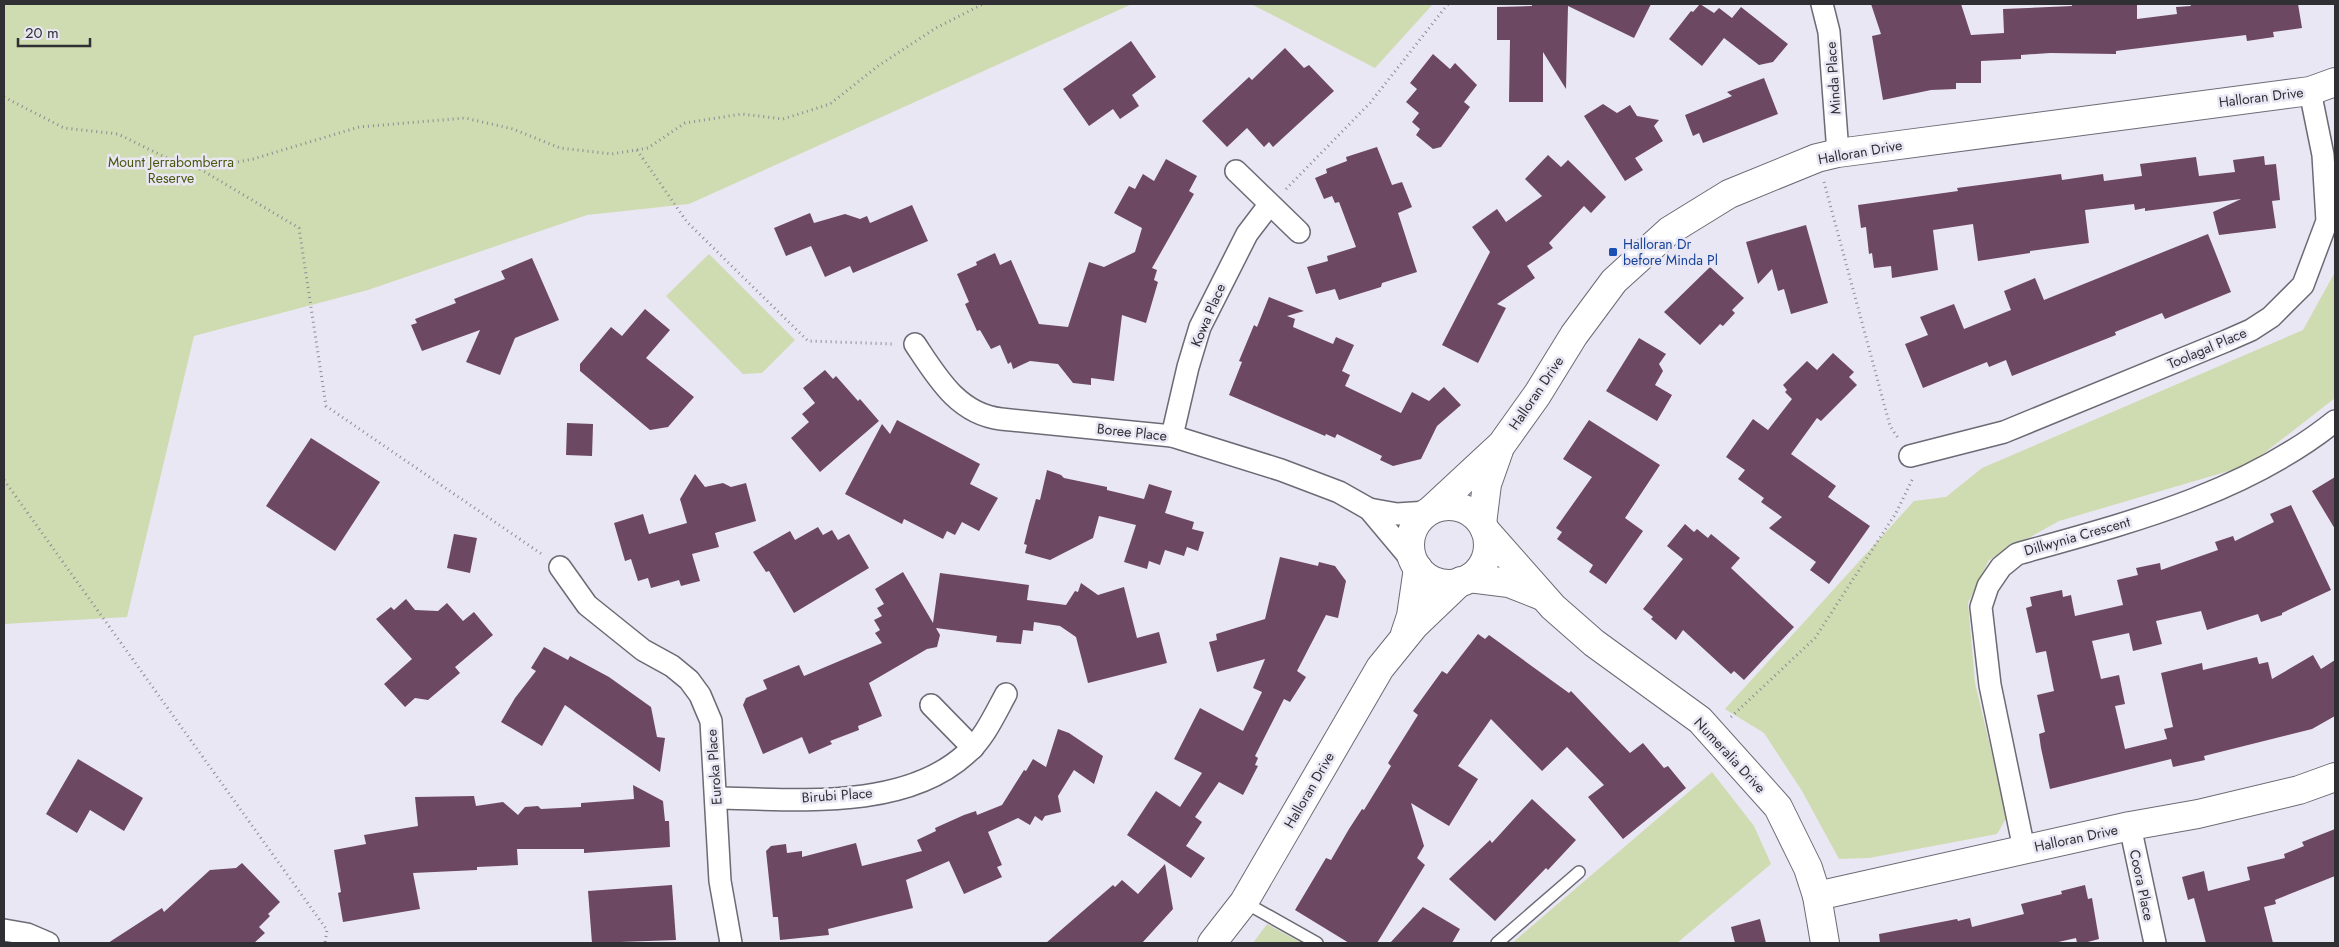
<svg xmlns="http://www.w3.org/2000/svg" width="2339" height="947" font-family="Jost,sans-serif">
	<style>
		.green { fill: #cfdbb1 }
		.building { fill: #6d4863 }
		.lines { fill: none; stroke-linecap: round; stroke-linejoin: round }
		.service-casing { stroke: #6c6a75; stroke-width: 14 }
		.minor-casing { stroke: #6c6a75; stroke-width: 24 }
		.tertiary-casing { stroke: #6c6a75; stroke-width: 30 }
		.path { stroke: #8e8c95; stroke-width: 3; stroke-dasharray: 1 4; stroke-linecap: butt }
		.service { stroke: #fff; stroke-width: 11 }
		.minor { stroke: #fff; stroke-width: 21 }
		.tertiary { stroke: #fff; stroke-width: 28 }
		.transit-dot { fill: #1a4fb4; stroke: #eae7f4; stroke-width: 2 }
		.labels { text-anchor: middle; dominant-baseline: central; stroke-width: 5; stroke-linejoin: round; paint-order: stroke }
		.street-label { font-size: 14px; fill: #302f34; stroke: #eae7f4 }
		.park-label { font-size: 14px; fill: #49570d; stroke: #eae7f4 }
		.transit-label { font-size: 14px; fill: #164399; stroke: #eae7f4; text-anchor: start }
	</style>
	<rect width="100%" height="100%" fill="#eae7f4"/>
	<g class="green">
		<polygon points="4,4 1132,4 689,204 587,215 368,290 194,336 127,617 4,624"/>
		<polygon points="1251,4 1433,4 1375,68"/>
		<polygon points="709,254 795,340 762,373 743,374 666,296"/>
		<polygon points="2335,272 2335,398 2249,465 2059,521 1989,560 1968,603 1975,683 2007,817 1997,834 1869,858 1839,859 1802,791 1764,733 1725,709 1914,501 1946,497 1982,468 2303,330"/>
		<polygon points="1712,772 1754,826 1771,864 1677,943 1512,943"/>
		<polygon points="1267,924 1302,943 1253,943"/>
	</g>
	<g class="building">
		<polygon points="1532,4 1651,4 1634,38 1568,6 1566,89 1543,52 1543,102 1509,102 1510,40 1497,40 1497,7 1532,6"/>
		<polygon points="1700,4 1714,13 1719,8 1732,18 1741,7 1788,44 1773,62 1759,65 1724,38 1702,66 1669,39 1691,11 1693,12"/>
		<polygon points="1871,4 1961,4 1971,35 2004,33 2003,9 2072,6 2072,4 2137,4 2137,19 2177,14 2176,7 2191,6 2190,4 2298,4 2302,28 2273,32 2274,37 2247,41 2246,35 2116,51 2116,54 2050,53 2021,55 2021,59 1981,61 1981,83 1956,83 1956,89 1931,90 1883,100 1872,36 1881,34"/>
		<polygon points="1131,41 1156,77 1132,95 1139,106 1120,119 1113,109 1089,126 1063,89"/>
		<polygon points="1285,48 1304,68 1309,65 1334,91 1273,147 1269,142 1264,147 1247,128 1227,147 1202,121 1249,77 1252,80"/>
		<polygon points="1433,54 1450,69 1455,63 1477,85 1464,102 1470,107 1441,147 1433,149 1416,135 1420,129 1412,122 1419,113 1406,102 1417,89 1410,83"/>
		<polygon points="1764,78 1778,114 1703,143 1699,133 1693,136 1685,115 1732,96 1727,92"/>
		<polygon points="1603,104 1617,113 1630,105 1637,116 1659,120 1654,126 1663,141 1635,158 1643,170 1625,181 1584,116"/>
		<polygon points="1377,147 1392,185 1402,182 1412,207 1398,213 1417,272 1382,283 1381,287 1339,300 1335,289 1316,294 1307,267 1328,261 1327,256 1356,247 1339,202 1335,203 1332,196 1324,199 1315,178 1327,173 1326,169 1347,161 1346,157"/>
		<polygon points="1548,155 1561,167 1568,160 1606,197 1591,213 1584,206 1549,243 1553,248 1527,266 1535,278 1497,304 1506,308 1478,363 1442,345 1490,252 1472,227 1497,209 1506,222 1542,196 1525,179"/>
		<polygon points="2264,156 2265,165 2276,164 2280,200 2272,201 2276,228 2219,235 2213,212 2241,199 2145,211 2145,208 2135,210 2134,204 2085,210 2089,243 2030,251 2030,253 1978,261 1973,224 1933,230 1938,270 1892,278 1891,266 1874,268 1872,253 1869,254 1866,227 1861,228 1858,205 1958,191 1957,188 2061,174 2062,180 2103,174 2104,181 2142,176 2140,164 2196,157 2199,176 2235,172 2233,160"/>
		<polygon points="1166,159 1197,176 1189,191 1194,194 1152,268 1157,270 1154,280 1158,282 1146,323 1122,315 1114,381 1091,378 1091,385 1073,383 1058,364 1030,361 1013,369 1011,362 1008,364 1000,345 991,349 980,330 977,331 965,304 969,302 957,274 977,265 976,262 995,253 1000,265 1011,260 1039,324 1068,327 1089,262 1104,267 1135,252 1142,228 1114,213 1129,186 1135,189 1143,174 1154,181"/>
		<polygon points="912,205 928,241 853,273 850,266 825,277 811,246 786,256 774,228 810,213 814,223 845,214 860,219 867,216 870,223"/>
		<polygon points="1806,225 1828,303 1791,314 1784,289 1778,291 1772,269 1758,284 1746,242"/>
		<polygon points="2208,234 2231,292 2165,319 2162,313 2115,332 2116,335 2012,376 2006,360 1989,367 1987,362 1923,388 1905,344 1928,335 1920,317 1954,304 1964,329 2011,310 2004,291 2035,278 2044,300"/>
		<polygon points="532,258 559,320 515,338 500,375 466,362 480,330 422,351 411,325 417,323 415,319 456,303 454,299 505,279 501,271"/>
		<polygon points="1710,267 1744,298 1732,310 1735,313 1723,326 1720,324 1700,345 1664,312"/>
		<polygon points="1269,297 1304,311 1287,316 1295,319 1293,327 1333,344 1336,337 1354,345 1342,371 1350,375 1345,386 1401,413 1412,392 1429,401 1444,387 1461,405 1437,426 1421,459 1393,466 1380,460 1382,456 1337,434 1335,438 1326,434 1325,436 1229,395 1242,362 1239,361 1254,325 1257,327"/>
		<polygon points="645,309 670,330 646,358 694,397 668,427 650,430 580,371 580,364 611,327 622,336"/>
		<polygon points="1639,338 1666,354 1659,364 1663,371 1655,385 1672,395 1657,421 1606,391"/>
		<polygon points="1833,353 1854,372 1849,377 1857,385 1821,421 1817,418 1791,454 1836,486 1828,497 1870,526 1829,584 1810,570 1816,562 1769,528 1782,517 1761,502 1764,498 1738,479 1745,470 1726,457 1753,419 1768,430 1792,399 1785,392 1787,390 1783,385 1807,361 1817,370"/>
		<polygon points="825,370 833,379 836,376 858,401 860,399 879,421 820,472 791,438 809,422 802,414 815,403 803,388"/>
		<polygon points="897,420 980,464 970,484 998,498 979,531 962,522 955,535 947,531 943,539 904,519 902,524 845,494 882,424 890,434"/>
		<polygon points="1589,420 1660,465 1625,518 1643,531 1606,584 1589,572 1593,565 1557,539 1562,532 1556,528 1592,477 1563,459"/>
		<polygon points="567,423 593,424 592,456 566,455"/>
		<polygon points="311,438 380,482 335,551 266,506"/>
		<polygon points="1047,470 1061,475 1064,478 1107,487 1107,490 1144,499 1149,484 1172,491 1165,513 1194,522 1192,529 1204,532 1198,551 1187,547 1184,556 1165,550 1160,565 1149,561 1147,569 1124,562 1136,525 1099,516 1093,538 1050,560 1025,553 1027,545 1024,544 1029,524 1036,499 1040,500"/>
		<polygon points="695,474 705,487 723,483 731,487 746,483 756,521 715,533 719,547 692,554 700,581 681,586 679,580 651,588 648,578 638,581 631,559 625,561 614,523 643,514 649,534 687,523 680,499"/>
		<polygon points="2335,477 2335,529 2312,491"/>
		<polygon points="2291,505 2331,590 2282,613 2282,615 2261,622 2258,614 2207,630 2201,611 2156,621 2162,644 2133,651 2129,633 2092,641 2101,679 2119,675 2125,704 2115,706 2125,749 2167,739 2164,729 2173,727 2161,673 2202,663 2203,670 2257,657 2259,664 2268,662 2272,679 2313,655 2321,669 2335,660 2335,716 2312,729 2204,756 2205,760 2173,767 2171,759 2050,789 2041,748 2039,734 2045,732 2037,695 2054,691 2046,651 2036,653 2026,608 2032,606 2030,597 2062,590 2063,597 2071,595 2075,616 2123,605 2117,580 2138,575 2136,568 2160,563 2161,570 2218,550 2215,542 2233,536 2235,541 2274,522 2270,514"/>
		<polygon points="1685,524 1694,532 1697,529 1708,538 1711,534 1740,558 1731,568 1794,627 1744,680 1734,671 1731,674 1683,630 1676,640 1651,619 1653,617 1643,609 1683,559 1667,546"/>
		<polygon points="818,527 823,535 832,530 838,540 849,534 869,568 794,613 769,571 766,572 753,552 790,531 795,540"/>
		<polygon points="454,534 477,538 470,573 447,568"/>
		<polygon points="1280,557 1318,566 1319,562 1335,566 1346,581 1338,618 1326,615 1297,671 1306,677 1290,702 1284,699 1255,756 1258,758 1255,765 1258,766 1243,795 1219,782 1195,817 1202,822 1186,846 1205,858 1191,878 1127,835 1156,791 1180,807 1202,773 1174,759 1200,708 1243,731 1262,692 1253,688 1265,659 1217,672 1209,642 1217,640 1216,634 1265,619"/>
		<polygon points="903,572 933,623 940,573 1029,585 1027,600 1066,605 1075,591 1078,592 1081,583 1098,595 1124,587 1137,638 1159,632 1167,663 1088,683 1076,637 1060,626 1034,622 1033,631 1023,630 1021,644 996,642 997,636 936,628 940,635 937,647 927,649 869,683 882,716 858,726 859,730 830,741 832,744 809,754 802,737 763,754 743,705 746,698 767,689 763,680 799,665 804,676 882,643 875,633 880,630 874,620 882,616 877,608 884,604 875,589"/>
		<polygon points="406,599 415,610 438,611 447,603 463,621 474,612 493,635 455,667 460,673 428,700 415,698 405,707 384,684 412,659 376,619 391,607 394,610"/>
		<polygon points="1478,634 1485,639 1489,635 1569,693 1571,691 1630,753 1643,743 1664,768 1668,766 1686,788 1623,839 1588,797 1604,785 1567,747 1542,771 1491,719 1458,766 1478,779 1449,826 1411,803 1424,846 1417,858 1425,865 1377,943 1349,943 1295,910 1326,858 1331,860 1349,829 1362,809 1364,810 1391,766 1388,763 1418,715 1413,711 1442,671 1447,674"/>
		<polygon points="544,647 568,660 570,656 609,677 651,707 657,737 665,738 660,772 565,705 542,746 501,722 515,698 536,671 531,668"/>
		<polygon points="1058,729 1069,733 1103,756 1094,784 1074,770 1058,796 1061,812 1045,816 1042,821 1035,816 1030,825 1018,818 988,832 1002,865 997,867 1002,877 964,894 949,861 906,880 913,908 828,929 829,935 780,940 778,917 773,917 766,851 771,846 786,844 787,853 802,851 802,857 856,843 862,866 922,851 917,840 936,831 935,828 964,815 976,811 977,815 1002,805 1024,770 1026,771 1033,759 1046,767"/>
		<polygon points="78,759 143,798 124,831 90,810 77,833 46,814"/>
		<polygon points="633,785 663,801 665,821 669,821 670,847 584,853 584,849 517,849 518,865 477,867 477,870 413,873 420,909 343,922 338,893 341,892 334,850 366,844 364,835 418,826 415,797 474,796 476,806 503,802 518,815 525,807 538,806 541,809 581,807 581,803 634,799"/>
		<polygon points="1532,799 1576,840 1548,870 1546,868 1495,921 1449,879 1490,840 1492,843"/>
		<polygon points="2335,829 2335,876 2275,900 2276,904 2264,907 2273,943 2206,943 2194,898 2188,900 2182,877 2204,871 2208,891 2250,880 2247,867 2285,858 2284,854 2304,846 2302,842"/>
		<polygon points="242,863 280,902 268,914 270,916 259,927 265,933 254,943 108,943 162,908 164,912 210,870 236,868"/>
		<polygon points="1165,864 1173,909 1142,943 1046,943 1113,885 1115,887 1122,880 1138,894"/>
		<polygon points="672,885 676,940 592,943 588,891"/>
		<polygon points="2085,885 2088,899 2092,898 2099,939 2084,943 2077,943 2076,938 2054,943 1880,943 1879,934 1957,919 1958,921 1970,918 1972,927 2024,914 2021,904 2062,894 2061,891"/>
		<polygon points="1423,907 1460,929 1452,943 1390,943"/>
		<polygon points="1760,919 1766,943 1735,943 1731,927"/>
	</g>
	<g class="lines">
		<defs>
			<g id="service">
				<polyline points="1244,902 1317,943"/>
				<polyline points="1497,943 1579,872"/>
			</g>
			<g id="minor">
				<polyline points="1822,4 1829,32 1838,153"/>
				<polyline points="1236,171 1299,232"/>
				<path d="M 915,344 C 937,377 958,414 1001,419 L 1172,436 L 1281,470 L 1339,492 L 1369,509 L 1416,565"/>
				<polyline points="1172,436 1188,367 1200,327 1247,234 1269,205"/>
				<polyline points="1910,456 2004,432 2226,341 2251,330 2271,317 2303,285 2327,221 2323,155 2310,91"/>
				<polyline points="1369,509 1397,514 1428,512"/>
				<polyline points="560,567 587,605 643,650 672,666 689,680 700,695 711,721 720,881 731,943"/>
				<polyline points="931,705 973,748"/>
				<path d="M 716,798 C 795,799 903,811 966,754 C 984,739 995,714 1006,694"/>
				<polyline points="2130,826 2155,943"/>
				<path d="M 2024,849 L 1990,685 L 1981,607 L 1988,586 L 2001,567 L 2017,554 C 2128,523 2244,494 2335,421"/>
				<polyline points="4,930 27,934 48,943"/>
			</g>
			<g id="tertiary">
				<circle cx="1449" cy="545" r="39"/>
				<polyline points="1432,509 1502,444 1537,395 1574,335 1614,281 1669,231 1729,194 1817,158 1838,153 2310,91 2335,82"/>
				<polyline points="1482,524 1487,484 1499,450"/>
				<polyline points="1485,530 1553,607 1594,643 1700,720 1778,807 1808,868 1817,896 1825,943"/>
				<polyline points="1469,578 1509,583 1542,596"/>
				<polyline points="1405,634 1411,616 1418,568"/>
				<polyline points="1817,896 2130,826 2198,814 2299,790 2335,777"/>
				<polyline points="1212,943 1244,902 1380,668 1414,626 1461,581"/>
			</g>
		</defs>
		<use href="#service" class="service-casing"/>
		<use href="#minor" class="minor-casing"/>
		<use href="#tertiary" class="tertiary-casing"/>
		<g class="path">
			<polyline points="4,97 64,128 118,134 177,163 200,169 253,159 359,127 465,118 513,129 560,148 612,154 648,148 685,123 742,114 783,119 830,104 878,66 936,28 983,4"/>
			<polyline points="637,150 687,222 808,341 894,344"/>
			<polyline points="200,169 299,228 326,406 543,555"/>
			<polyline points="1824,182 1890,426 1898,438"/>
			<polyline points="1286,189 1370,103 1448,4"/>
			<polyline points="4,480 327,930 325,943"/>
			<polyline points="1731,717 1815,638 1896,513 1913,478"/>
		</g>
		<use href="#service" class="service"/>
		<use href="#minor" class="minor"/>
		<use href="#tertiary" class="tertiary"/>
	</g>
	<rect class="transit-dot" x="1608" y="247" width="10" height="10" rx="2.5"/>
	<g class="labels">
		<g class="street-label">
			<text transform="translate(1833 78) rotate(-94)">Minda Place</text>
			<text transform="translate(2261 97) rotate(-7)">Halloran Drive</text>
			<text transform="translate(1860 152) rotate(-10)">Halloran Drive</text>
			<text transform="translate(1208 315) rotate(-67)">Kowa Place</text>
			<text transform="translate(2207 348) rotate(-23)">Toolagal Place</text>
			<text transform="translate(1536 393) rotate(-56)">Halloran Drive</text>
			<text transform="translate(1132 432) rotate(6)">Boree Place</text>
			<text transform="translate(2077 536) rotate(-16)">Dillwynia Crescent</text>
			<text transform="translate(1730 755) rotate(47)">Numeralia Drive</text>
			<text transform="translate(714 767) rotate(-94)">Euroka Place</text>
			<text transform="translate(1309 790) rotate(-60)">Halloran Drive</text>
			<text transform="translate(837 795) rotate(-4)">Birubi Place</text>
			<text transform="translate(2076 838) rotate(-12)">Halloran Drive</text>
			<text transform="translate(2142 885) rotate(78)">Coora Place</text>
		</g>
		<g class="park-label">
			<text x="171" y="162">Mount Jerrabomberra<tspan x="171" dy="16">Reserve</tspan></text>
		</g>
		<g class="transit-label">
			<text x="1623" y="244">Halloran Dr<tspan x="1623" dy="16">before Minda Pl</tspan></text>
		</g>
	</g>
	<rect width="2339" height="947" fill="none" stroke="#302f34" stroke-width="10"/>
	<path d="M18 38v8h72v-8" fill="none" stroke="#302f34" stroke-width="2.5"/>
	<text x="25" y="38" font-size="15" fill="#302f34" stroke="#eae7f4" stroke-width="4" paint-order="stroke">20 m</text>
</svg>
